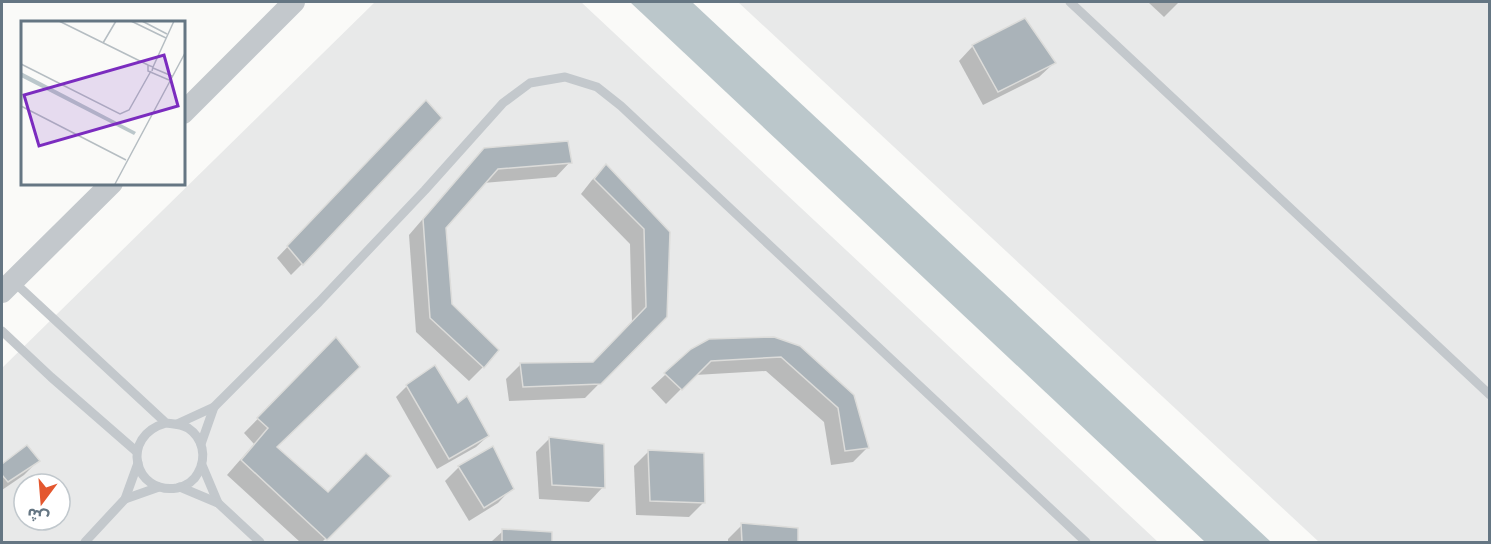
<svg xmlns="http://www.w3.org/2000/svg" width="1491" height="544" font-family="Poppins,'Noto Sans Arabic',sans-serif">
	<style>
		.built { fill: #e8e9e9; fill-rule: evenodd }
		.water { fill: #bbc7cb }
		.shadow { fill: #0003 }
		.building { fill: #aab3b9; stroke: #dcdcda; stroke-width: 1.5 }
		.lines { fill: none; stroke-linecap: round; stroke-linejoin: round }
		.service { stroke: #c3c8cc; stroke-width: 9 }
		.tertiary { stroke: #c3c8cc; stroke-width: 22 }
		.inset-road { fill: none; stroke: #b5bdc2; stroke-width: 1.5 }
		.view { fill: #7b2cbf; fill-opacity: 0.15; stroke: #7b2cbf; stroke-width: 3 }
		.inset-edge { fill: none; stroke: #657683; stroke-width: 3 }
	</style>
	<rect width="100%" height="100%" fill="#fafaf8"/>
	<g class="built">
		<path d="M 375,2 L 581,2 L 1158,542 L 2,542 L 2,368 ZM 24,484 L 60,484 L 60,520 L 24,520 Z"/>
		<polygon points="738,2 1489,2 1489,542 1319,542"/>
	</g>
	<polygon class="water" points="630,2 692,2 1271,542 1205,542"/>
	<g class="shadow">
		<polygon points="1148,2 1179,2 1164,17"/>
		<polygon points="973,46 1054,63 1039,77 983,105 959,61"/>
		<polygon points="415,113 302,264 291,275 277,258"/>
		<polygon points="570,162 556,177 483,183 444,227 451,304 483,367 469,381 416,332 409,235 470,164"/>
		<polygon points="606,166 668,232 665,317 585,398 509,401 506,379 520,365 593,363 632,323 630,244 581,194 592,180"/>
		<polygon points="774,339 853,396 867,448 853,462 831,465 824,422 766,371 695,375 666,404 651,388 692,350"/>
		<polygon points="335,340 275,447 327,494 389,476 322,542 300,542 227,475 254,444 244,433"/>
		<polygon points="407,386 458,405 488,436 476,447 437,469 396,397"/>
		<polygon points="550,438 603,487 589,502 539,499 536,452"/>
		<polygon points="27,447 38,461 24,475 2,490 2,466"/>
		<polygon points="649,451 704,502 689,517 636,515 634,466"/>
		<polygon points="459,467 512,488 498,503 469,521 445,481"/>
		<polygon points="742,525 797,530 797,542 728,542 728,539"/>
		<polygon points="503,531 550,533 550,542 491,542"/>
	</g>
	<g class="building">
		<polygon points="1025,18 1056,63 998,92 972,45"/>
		<polygon points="426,100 442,118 303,265 287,246"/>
		<polygon points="568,141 572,163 498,169 446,228 452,304 499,350 484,368 430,318 423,219 484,148"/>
		<polygon points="606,164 670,232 667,317 601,384 523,387 520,363 593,362 646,307 644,229 594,179"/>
		<polygon points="336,337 360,367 277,447 328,492 366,453 391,476 327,540 241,460 268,428 257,418"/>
		<polygon points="774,337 800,346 854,395 869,448 845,451 838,408 781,357 711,361 682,390 664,373 691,349 709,339"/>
		<polygon points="435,365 458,403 467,396 489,436 449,459 406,385"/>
		<polygon points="549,437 604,444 605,488 552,485"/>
		<polygon points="27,445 40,461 8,482 2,475 2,464"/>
		<polygon points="493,446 514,489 484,508 458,466"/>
		<polygon points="648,450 704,453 705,503 650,501"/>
		<polygon points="741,523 798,528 798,542 742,542"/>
		<polygon points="502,529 552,532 552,542 502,542"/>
	</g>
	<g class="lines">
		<g class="service">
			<polyline points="1070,2 1490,395"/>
			<path d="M 14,282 L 166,423 C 174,424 181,424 188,428 C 203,438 207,457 198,473 C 194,481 186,486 177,488 C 134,495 119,436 166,423"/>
			<polyline points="2,331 51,377 137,452"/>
			<polyline points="177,424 214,407 319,302 425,190 503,103 530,83 565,77 597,87 621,106 1086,542"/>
			<polyline points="201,444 214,407"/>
			<polyline points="202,465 218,503"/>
			<polyline points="180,487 218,503 260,542"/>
			<polyline points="125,499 159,487"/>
			<polyline points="85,542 125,499 138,463"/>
		</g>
		<g class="tertiary">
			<polyline points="183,113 294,2"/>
			<polyline points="2,292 112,183"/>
		</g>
	</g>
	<g transform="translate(21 21)">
		<rect width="164" height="164" fill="#fafaf8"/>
		<path d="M 0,51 L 115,111 L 113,114 L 0,56 Z" fill="#bbc7cb"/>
		<path class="inset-road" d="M 38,0 L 127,44M 110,0 L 145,17M 121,0 L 146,13M 82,22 L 95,0M 0,43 L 99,93 L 108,89 L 130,50M 132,46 L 153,0M 132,47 L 151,55M 131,50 L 132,46 L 127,44 L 127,50 L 148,59M 0,85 L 105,139M 94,163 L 164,32"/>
		<path class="view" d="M 143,34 L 157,85 L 18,125 L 3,74 Z"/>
		<rect width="164" height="164" class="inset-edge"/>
	</g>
	<rect width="1491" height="544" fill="none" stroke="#657683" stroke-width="6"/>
	<g transform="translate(42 502) rotate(196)"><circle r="28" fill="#ffffff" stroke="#c1c8cd" stroke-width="1.5"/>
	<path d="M0-4.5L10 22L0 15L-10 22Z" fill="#e4572e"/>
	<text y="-9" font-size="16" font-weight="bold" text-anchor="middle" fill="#657683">ش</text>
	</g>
</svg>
